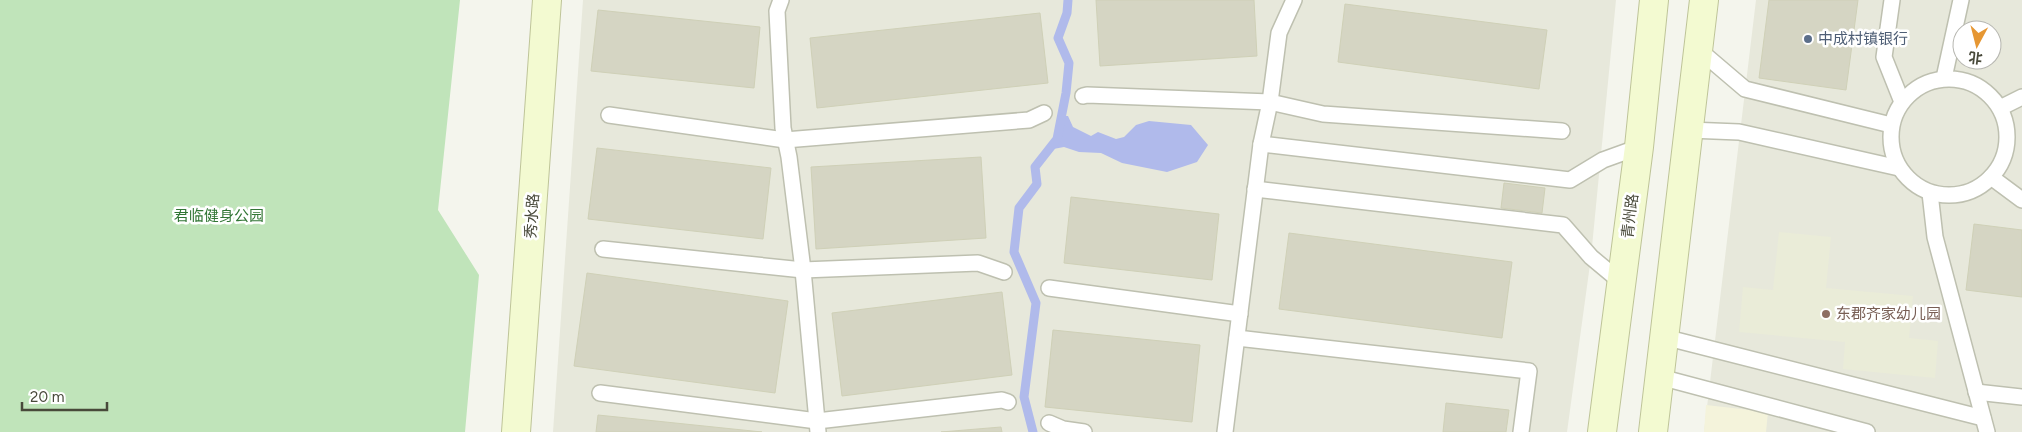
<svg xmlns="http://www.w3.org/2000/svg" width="2022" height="432" font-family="Figtree,'Noto Sans SC',sans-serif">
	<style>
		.residential { fill: #e7e8db; fill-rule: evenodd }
		.commercial { fill: #f4f3db }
		.education { fill: #eaecd8 }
		.green { fill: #c0e4ba }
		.water { fill: #b0baeb }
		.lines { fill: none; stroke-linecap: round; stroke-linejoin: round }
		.stream { stroke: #b0baeb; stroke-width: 9 }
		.building { fill: #d5d5c3; stroke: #cfd0b7 }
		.lane-casing { stroke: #bec0b0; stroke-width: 18 }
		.secondary-casing { stroke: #bec498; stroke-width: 30 }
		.lane { stroke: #fff; stroke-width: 15 }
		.secondary { stroke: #f3fad1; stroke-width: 28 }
		.service-dot { fill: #5c6f8a; stroke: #fff; stroke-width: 2 }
		.education-dot { fill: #8d6e63; stroke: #fff; stroke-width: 2 }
		.labels { text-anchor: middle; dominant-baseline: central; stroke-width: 5; stroke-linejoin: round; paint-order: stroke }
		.service-label { font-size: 15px; fill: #4e5e75; stroke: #fff; text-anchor: start }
		.park-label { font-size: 15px; fill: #327635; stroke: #fff }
		.street-label { font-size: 15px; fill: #48493a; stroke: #fff }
		.education-label { font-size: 15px; fill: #785e54; stroke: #fff; text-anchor: start }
	</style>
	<rect width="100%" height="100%" fill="#f4f5ed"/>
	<g class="residential">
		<polygon points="583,0 1616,0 1591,257 1567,432 553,432"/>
		<path d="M 1756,0 L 2022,0 L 2022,432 L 1704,432 ZM 1962,30 L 1992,30 L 1992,60 L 1962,60 Z"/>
	</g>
	<polygon class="commercial" points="1706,405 1768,412 1766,432 1704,432"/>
	<polygon class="education" points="1779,232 1831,237 1826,288 1913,296 1909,338 1938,341 1935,378 1843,369 1845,342 1739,332 1743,287 1773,290"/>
	<polygon class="green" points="0,0 460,0 438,210 479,275 465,432 0,432"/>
	<polygon class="water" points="1061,116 1068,116 1073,127 1091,136 1098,132 1116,139 1124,137 1136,125 1149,121 1191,125 1208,145 1197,162 1167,172 1122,163 1101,153 1079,152 1064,147 1048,150 1057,139"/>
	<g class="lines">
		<polyline class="stream" points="1033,432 1024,397 1036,303 1014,252 1019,208 1037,184 1035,167 1057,139 1066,93 1069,63 1058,38 1067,13 1068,0"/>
	</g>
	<g class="building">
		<polygon points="1096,0 1254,0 1257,56 1100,66"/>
		<polygon points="1769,0 1858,0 1846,90 1759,78"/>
		<polygon points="1345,4 1547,30 1539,89 1338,62"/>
		<polygon points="598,10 760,27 754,88 591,71"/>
		<polygon points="1040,13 1048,83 817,108 810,38"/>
		<polygon points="597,148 771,168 763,239 588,219"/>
		<polygon points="981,157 986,238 816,249 811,167"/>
		<polygon points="1504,183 1545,188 1542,213 1501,208"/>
		<polygon points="1071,197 1219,214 1212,280 1064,263"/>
		<polygon points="1974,224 2022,230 2022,297 1966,290"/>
		<polygon points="1289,233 1512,262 1502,338 1279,309"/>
		<polygon points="587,273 788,301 775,393 574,366"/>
		<polygon points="1002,292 1012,375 842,396 832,313"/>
		<polygon points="1053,330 1200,345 1192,422 1045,407"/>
		<polygon points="1446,403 1509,410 1506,432 1443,432"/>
		<polygon points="598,415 762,432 596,432"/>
		<polygon points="1001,427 1002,432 941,432"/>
	</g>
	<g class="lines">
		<defs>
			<g id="lane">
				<polyline points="781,0 777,11 783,128 789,157 803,270 818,432"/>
				<polyline points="1892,0 1884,57 1902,102"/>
				<polyline points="1698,49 1745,89 1891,125"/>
				<polyline points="1944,78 1961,0"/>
				<circle cx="1949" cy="137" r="58"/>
				<polyline points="1083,96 1087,95 1270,102 1323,114 1562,131"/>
				<polyline points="2000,108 2022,97"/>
				<polyline points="609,115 785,140 1029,120 1044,113"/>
				<polyline points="1689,130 1739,132 1899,168"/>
				<polyline points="1261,144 1570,180 1603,160 1639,147"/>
				<polyline points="1991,177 2022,200"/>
				<polyline points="1255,189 1563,225 1591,257 1621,282"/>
				<polyline points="1930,193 1935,237 1987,432"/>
				<polyline points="603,249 803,270 978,263 1004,272"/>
				<polyline points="1049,288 1240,314"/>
				<polyline points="1664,337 1983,418"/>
				<polyline points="1237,338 1529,371 1521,432"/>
				<polyline points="1660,377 1867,432"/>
				<polyline points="1976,392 2022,397"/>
				<polyline points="600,393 817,421 1002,400 1008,402"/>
				<polyline points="1049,423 1063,429 1084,432"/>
				<polyline points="1225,432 1261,144 1270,102 1279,33 1294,0"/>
			</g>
			<g id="secondary">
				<polyline points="516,432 547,0"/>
				<polyline points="1602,432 1639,147 1654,0"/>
				<polyline points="1653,432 1704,0"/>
			</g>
		</defs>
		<use href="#lane" class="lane-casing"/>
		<use href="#secondary" class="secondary-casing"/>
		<use href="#lane" class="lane"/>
		<use href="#secondary" class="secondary"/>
	</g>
	<circle class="service-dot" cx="1808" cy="39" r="5"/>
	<circle class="education-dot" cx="1826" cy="314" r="5"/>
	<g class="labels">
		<g class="service-label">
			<text x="1818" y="39">中成村镇银行</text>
		</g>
		<g class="park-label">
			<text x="219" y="216">君临健身公园</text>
		</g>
		<g class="street-label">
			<text transform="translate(532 216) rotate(-86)">秀水路</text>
			<text transform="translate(1630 216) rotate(-83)">青州路</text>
		</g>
		<g class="education-label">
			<text x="1836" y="314">东郡齐家幼儿园</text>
		</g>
	</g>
	<g transform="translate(1977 45) rotate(187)"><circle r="24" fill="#ffffff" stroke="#b6b6b0"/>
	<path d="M0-4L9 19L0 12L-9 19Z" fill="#e69733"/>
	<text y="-8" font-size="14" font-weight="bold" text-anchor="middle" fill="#48493a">北</text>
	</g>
	<path d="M22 402v8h85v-8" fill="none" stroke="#48493a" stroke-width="2.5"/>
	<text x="30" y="402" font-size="15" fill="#48493a" stroke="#ffffff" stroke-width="4" paint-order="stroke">20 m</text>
</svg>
